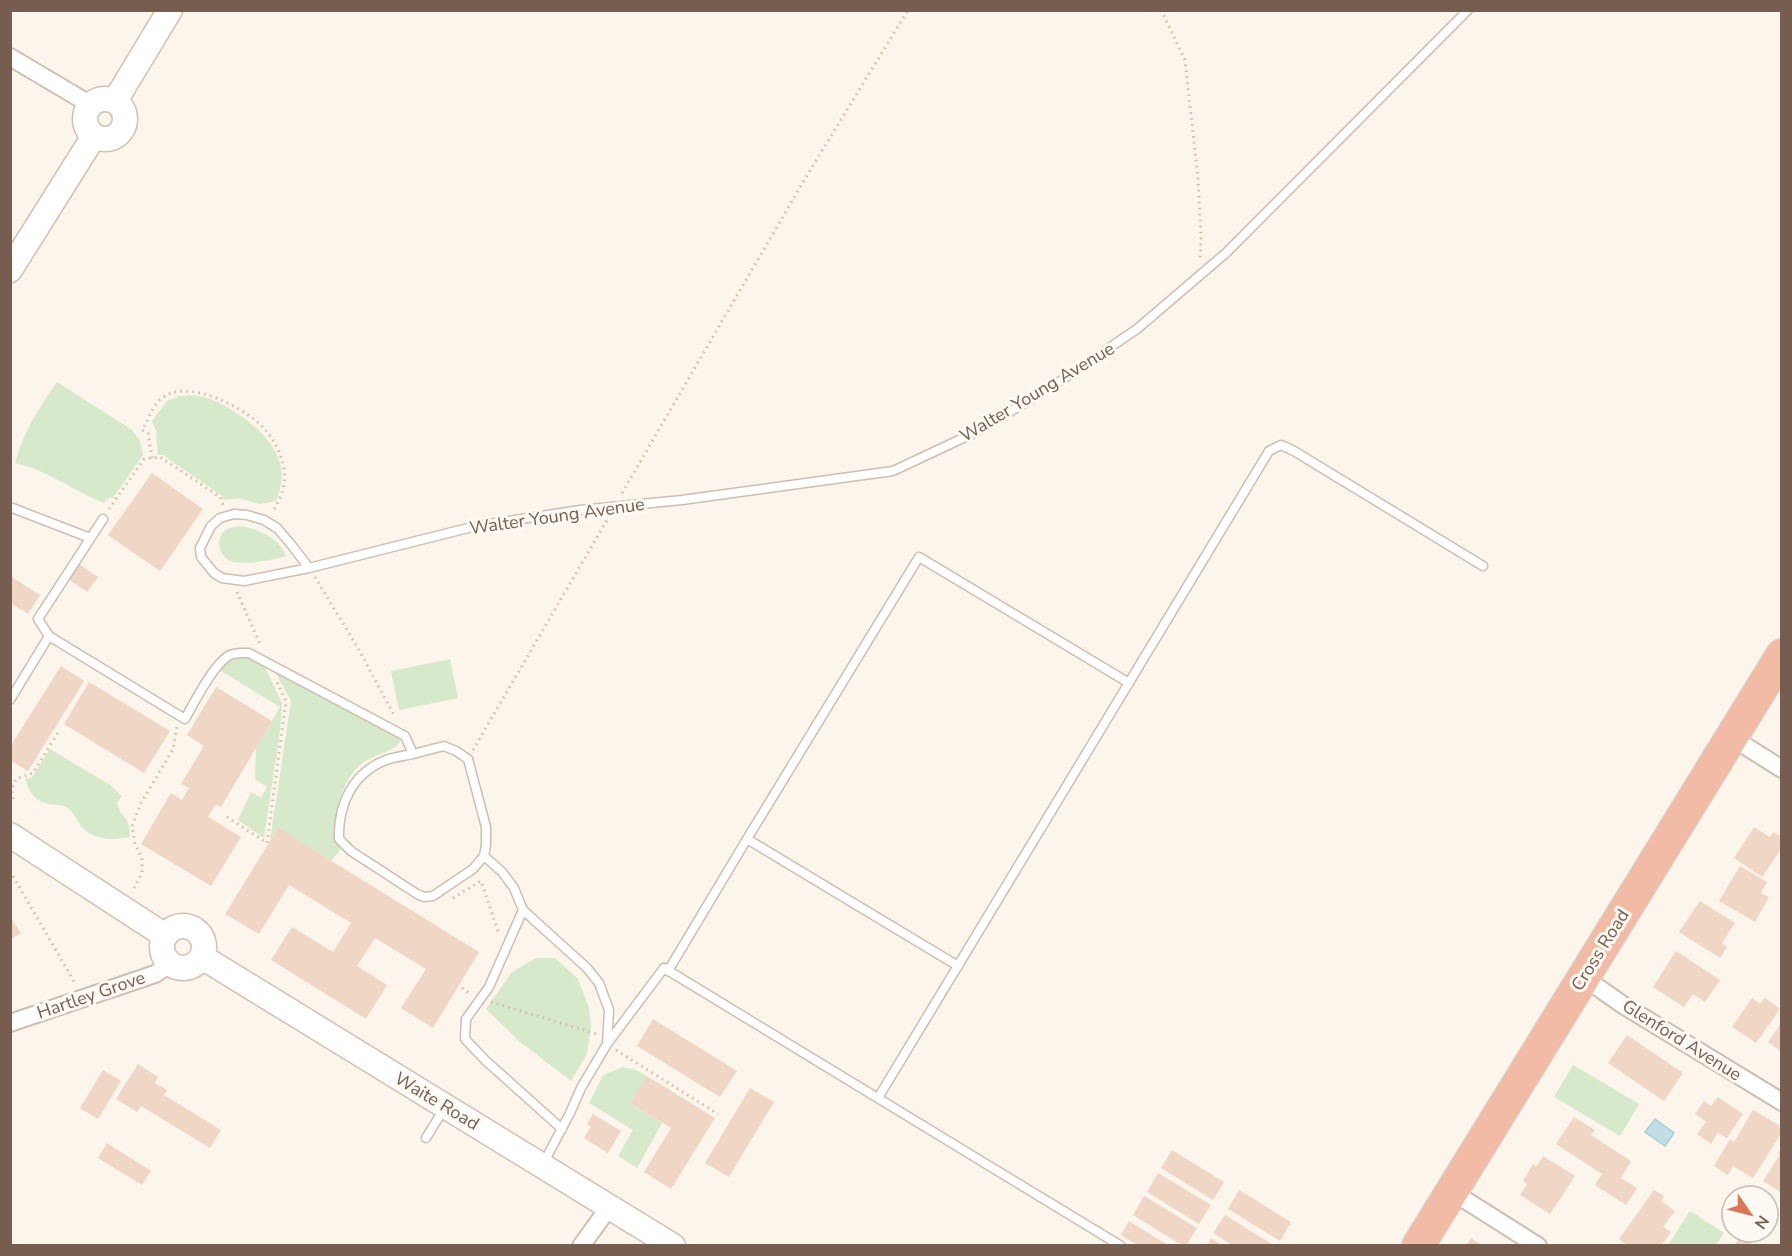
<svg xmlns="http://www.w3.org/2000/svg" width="1792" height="1256" font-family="'Nunito Sans',sans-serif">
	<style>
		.green { fill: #d6e9ca }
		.water { fill: #c0dfe5; stroke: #a7ced6; stroke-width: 1.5 }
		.building { fill: #f0d6c4 }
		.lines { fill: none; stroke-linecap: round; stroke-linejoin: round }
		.lane-casing { stroke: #cebeb1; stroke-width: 11 }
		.street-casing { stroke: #cebeb1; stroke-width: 20 }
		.secondary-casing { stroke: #d3c0b1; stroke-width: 27 }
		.highway-casing { stroke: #d9d2ce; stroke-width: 34 }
		.path { stroke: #d5b9a7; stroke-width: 3; stroke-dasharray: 1.5 4.5; stroke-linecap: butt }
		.lane { stroke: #fff; stroke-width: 8 }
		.street { stroke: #fff; stroke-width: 16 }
		.secondary { stroke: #fff; stroke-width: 24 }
		.highway { stroke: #f2bba6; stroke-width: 32 }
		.labels { text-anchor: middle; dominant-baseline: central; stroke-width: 6; stroke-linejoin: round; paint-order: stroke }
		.street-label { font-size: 18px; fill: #765d4f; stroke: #fef9f2 }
	</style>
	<rect width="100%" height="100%" fill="#fcf5eb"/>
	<g class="green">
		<path d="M 57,382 L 132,430 L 140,441 L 143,455 L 113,498 L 109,498 L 104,503 C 73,491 48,470 15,463 C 23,432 39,408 57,382 Z"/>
		<path d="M 179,396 C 185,396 192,395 198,396 C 214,398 230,408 244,418 C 272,440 292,463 276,501 L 259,504 L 238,498 L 223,500 L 222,496 L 163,455 L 158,455 L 156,431 L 152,421 L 167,401 Z"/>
		<path d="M 240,526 C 257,528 280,538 286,556 C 271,560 250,565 234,562 C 217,558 213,534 230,528 C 233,527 237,527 240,526 Z"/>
		<path d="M 246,656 L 262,661 L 282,703 L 280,731 L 264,838 L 238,820 L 251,792 L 261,798 L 267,787 L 255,779 L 256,748 L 280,707 L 221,671 C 228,660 233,658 246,656 Z"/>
		<polygon points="450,659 458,698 399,710 391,671"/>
		<path d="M 273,668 L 399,735 L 400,742 C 393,752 378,753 367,760 C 345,772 332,812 337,836 C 337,840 339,845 341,849 L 331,861 L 278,829 L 270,840 L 291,701 Z"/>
		<path d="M 50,749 L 110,785 L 122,796 L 117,803 L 121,814 C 129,819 130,829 130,837 C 113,840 95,841 82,827 C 76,819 73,810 64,806 C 58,804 51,805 45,803 C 34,800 28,789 25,779 L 32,777 Z"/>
		<polygon points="536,958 555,958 578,979 589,1008 591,1028 587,1054 571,1081 519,1041 486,1009 512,972"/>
		<polygon points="1573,1065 1639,1104 1620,1136 1554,1097"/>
		<polygon points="623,1067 636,1070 647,1076 630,1103 662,1123 637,1168 618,1156 633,1130 589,1103 603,1075"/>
		<polygon points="1690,1211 1724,1233 1716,1245 1668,1245"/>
	</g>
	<polygon class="water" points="1655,1119 1674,1133 1665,1146 1645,1132"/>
	<g class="building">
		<polygon points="152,473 203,509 160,571 108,535"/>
		<polygon points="79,564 98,577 87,592 68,579"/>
		<polygon points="10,576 40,595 28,614 10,603"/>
		<polygon points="61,666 84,681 28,771 10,760 10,747"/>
		<polygon points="89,682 170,731 144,773 64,724"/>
		<polygon points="216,687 272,721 221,807 216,804 208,817 241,837 211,886 141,844 171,793 182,800 189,788 181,784 204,746 187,735"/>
		<polygon points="1754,827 1770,837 1773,832 1782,837 1782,848 1762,877 1734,858"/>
		<polygon points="278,828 479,952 433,1028 401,1008 426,969 375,938 357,966 387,985 366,1019 271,960 292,927 333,952 351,923 289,885 259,934 225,914"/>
		<polygon points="1740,866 1767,882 1761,893 1769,897 1755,922 1719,901"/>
		<polygon points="1700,901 1735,923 1722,943 1727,947 1720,958 1679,932"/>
		<polygon points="10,917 21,933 10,940"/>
		<polygon points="1676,951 1720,980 1705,1002 1693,994 1684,1007 1653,987"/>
		<polygon points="1752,998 1760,1004 1765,998 1780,1009 1756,1043 1732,1027"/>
		<polygon points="653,1019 737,1071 720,1097 637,1046"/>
		<polygon points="1782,1022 1782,1052 1768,1042"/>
		<polygon points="1627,1035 1683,1073 1664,1101 1608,1063"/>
		<polygon points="138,1064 158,1077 155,1083 167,1090 164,1095 221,1130 210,1148 141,1106 137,1112 116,1099"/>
		<polygon points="103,1070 121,1081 98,1119 80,1108"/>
		<polygon points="647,1076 715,1118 671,1189 644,1172 671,1128 630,1103"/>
		<polygon points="750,1088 774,1102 729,1177 705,1163"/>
		<polygon points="1718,1097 1743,1114 1727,1138 1718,1133 1711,1144 1697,1134 1706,1122 1695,1114 1704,1101 1711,1106"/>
		<polygon points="1753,1110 1782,1127 1782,1132 1753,1178 1733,1166 1728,1175 1714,1166 1730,1139 1734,1142"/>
		<polygon points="593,1114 621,1131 608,1153 584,1138 591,1127 587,1124"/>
		<polygon points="1574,1117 1595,1130 1591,1135 1631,1161 1621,1178 1637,1188 1626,1205 1595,1185 1602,1174 1556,1144"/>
		<polygon points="107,1143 151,1171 142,1185 98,1158"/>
		<polygon points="1782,1147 1782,1193 1763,1181 1780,1155 1778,1153"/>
		<polygon points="1172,1150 1224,1182 1213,1200 1161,1168"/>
		<polygon points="1543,1156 1575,1176 1550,1214 1520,1195 1527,1184 1523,1181 1533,1164 1537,1166"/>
		<polygon points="1158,1173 1211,1205 1199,1224 1147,1192"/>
		<polygon points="1239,1190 1291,1222 1280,1241 1228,1209"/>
		<polygon points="1654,1190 1664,1196 1661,1201 1675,1211 1663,1227 1671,1232 1661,1246 1628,1246 1619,1239"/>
		<polygon points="1144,1196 1197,1228 1186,1246 1183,1246 1133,1215"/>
		<polygon points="1225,1215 1275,1246 1233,1246 1213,1233"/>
		<polygon points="1129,1221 1169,1246 1139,1246 1121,1235"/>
		<polygon points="1741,1236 1755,1246 1734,1246"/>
		<polygon points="1211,1238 1223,1246 1207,1246"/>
		<polygon points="1471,1238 1483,1246 1466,1246"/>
	</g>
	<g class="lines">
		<defs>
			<g id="lane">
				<polyline points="10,507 90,538"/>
				<path d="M 103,519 L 38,619 L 49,636 L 185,719 C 194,703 214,663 230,655 C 236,652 242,653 249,653 L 405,736 L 413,754 L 444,746 L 456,751 L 468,759 L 486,827 L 486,845 L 484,856 L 473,869 L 433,896 L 424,897 L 417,894 L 351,851 L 339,839 C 338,805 352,773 386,760 C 394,757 404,756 413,754"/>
				<polyline points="309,568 290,543 277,528 264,520 247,515 234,514 220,518 211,526 200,548 201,557 214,573 222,578 244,581 309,568 476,526 580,510 682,500 893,471 976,432 1053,386 1137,329 1227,252 1468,10"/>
				<polyline points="10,700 49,636"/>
				<polyline points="484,856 502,872 514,888 523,910 587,968 599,983 609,1010 607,1044 581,1088 570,1113 543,1164"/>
				<polyline points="523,910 489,987 466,1019 465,1039 485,1060 562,1129"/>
				<polyline points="958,966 747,839 919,557 1129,683"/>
				<polyline points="668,971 747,839"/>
				<polyline points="607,1044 664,968 1121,1246"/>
				<polyline points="878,1098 1269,451 1281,445 1294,451 1483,566"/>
				<polyline points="426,1138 445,1107"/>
			</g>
			<g id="street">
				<polyline points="10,57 91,105"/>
				<polyline points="1731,737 1782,769"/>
				<polyline points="1583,977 1623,1005 1782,1102"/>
				<polyline points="10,1023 155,974 170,964"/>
				<polyline points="1451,1191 1538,1246"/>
				<polyline points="581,1246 610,1206"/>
			</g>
			<g id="secondary">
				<circle cx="105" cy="119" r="20"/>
				<polyline points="115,101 170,10"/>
				<polyline points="10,270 94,136"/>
				<polyline points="10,835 164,935"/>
				<circle cx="183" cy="947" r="21"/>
				<polyline points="202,957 673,1246"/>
			</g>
			<polyline id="highway" points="1418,1246 1782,655"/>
		</defs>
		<use href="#lane" class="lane-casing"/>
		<use href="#street" class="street-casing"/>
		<use href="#secondary" class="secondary-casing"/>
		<use href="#highway" class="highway-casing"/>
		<g class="path">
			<polyline points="1161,10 1185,60 1198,178 1201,237 1200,261"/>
			<path d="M 152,458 L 148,433 L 142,430 C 150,418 152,404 165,396 C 192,379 250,410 267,432 C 276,443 282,456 284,470 C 287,486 280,499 272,513"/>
			<polyline points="622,493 806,177 908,10"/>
			<polyline points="109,509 144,459 160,457 220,497 223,505"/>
			<polyline points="315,577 359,650 395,717"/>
			<polyline points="237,592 261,646"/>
			<polyline points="473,750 607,520"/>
			<polyline points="10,804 13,799 12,789 16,779 33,773 59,731"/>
			<polyline points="227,817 267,843 286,701 277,682"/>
			<polyline points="10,871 75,983"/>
			<polyline points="134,888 142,873 142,858 135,844 132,826 141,803 173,749 177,726"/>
			<polyline points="453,898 481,881 499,934"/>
			<polyline points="462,988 471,994"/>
			<polyline points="491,1002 597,1034"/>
			<polyline points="616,1050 718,1114"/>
		</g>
		<use href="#lane" class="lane"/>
		<use href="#street" class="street"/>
		<use href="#secondary" class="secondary"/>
		<use href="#highway" class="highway"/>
	</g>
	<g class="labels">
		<g class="street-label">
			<text transform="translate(1037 392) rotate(-31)">Walter Young Avenue</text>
			<text transform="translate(557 516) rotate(-8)">Walter Young Avenue</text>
			<text transform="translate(1600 950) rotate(-58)">Cross Road</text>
			<text transform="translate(91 995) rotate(-19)">Hartley Grove</text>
			<text transform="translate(1682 1040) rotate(32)">Glenford Avenue</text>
			<text transform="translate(437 1101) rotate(31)">Waite Road</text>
		</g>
	</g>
	<rect width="1792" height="1256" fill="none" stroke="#765d4f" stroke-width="24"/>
	<g transform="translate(1750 1214) rotate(125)"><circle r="28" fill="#fef9f2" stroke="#c8bbb1" stroke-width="1.5"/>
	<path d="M0-4.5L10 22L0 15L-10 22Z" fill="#de7758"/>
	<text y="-9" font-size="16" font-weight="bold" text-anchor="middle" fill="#765d4f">N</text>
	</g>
</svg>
